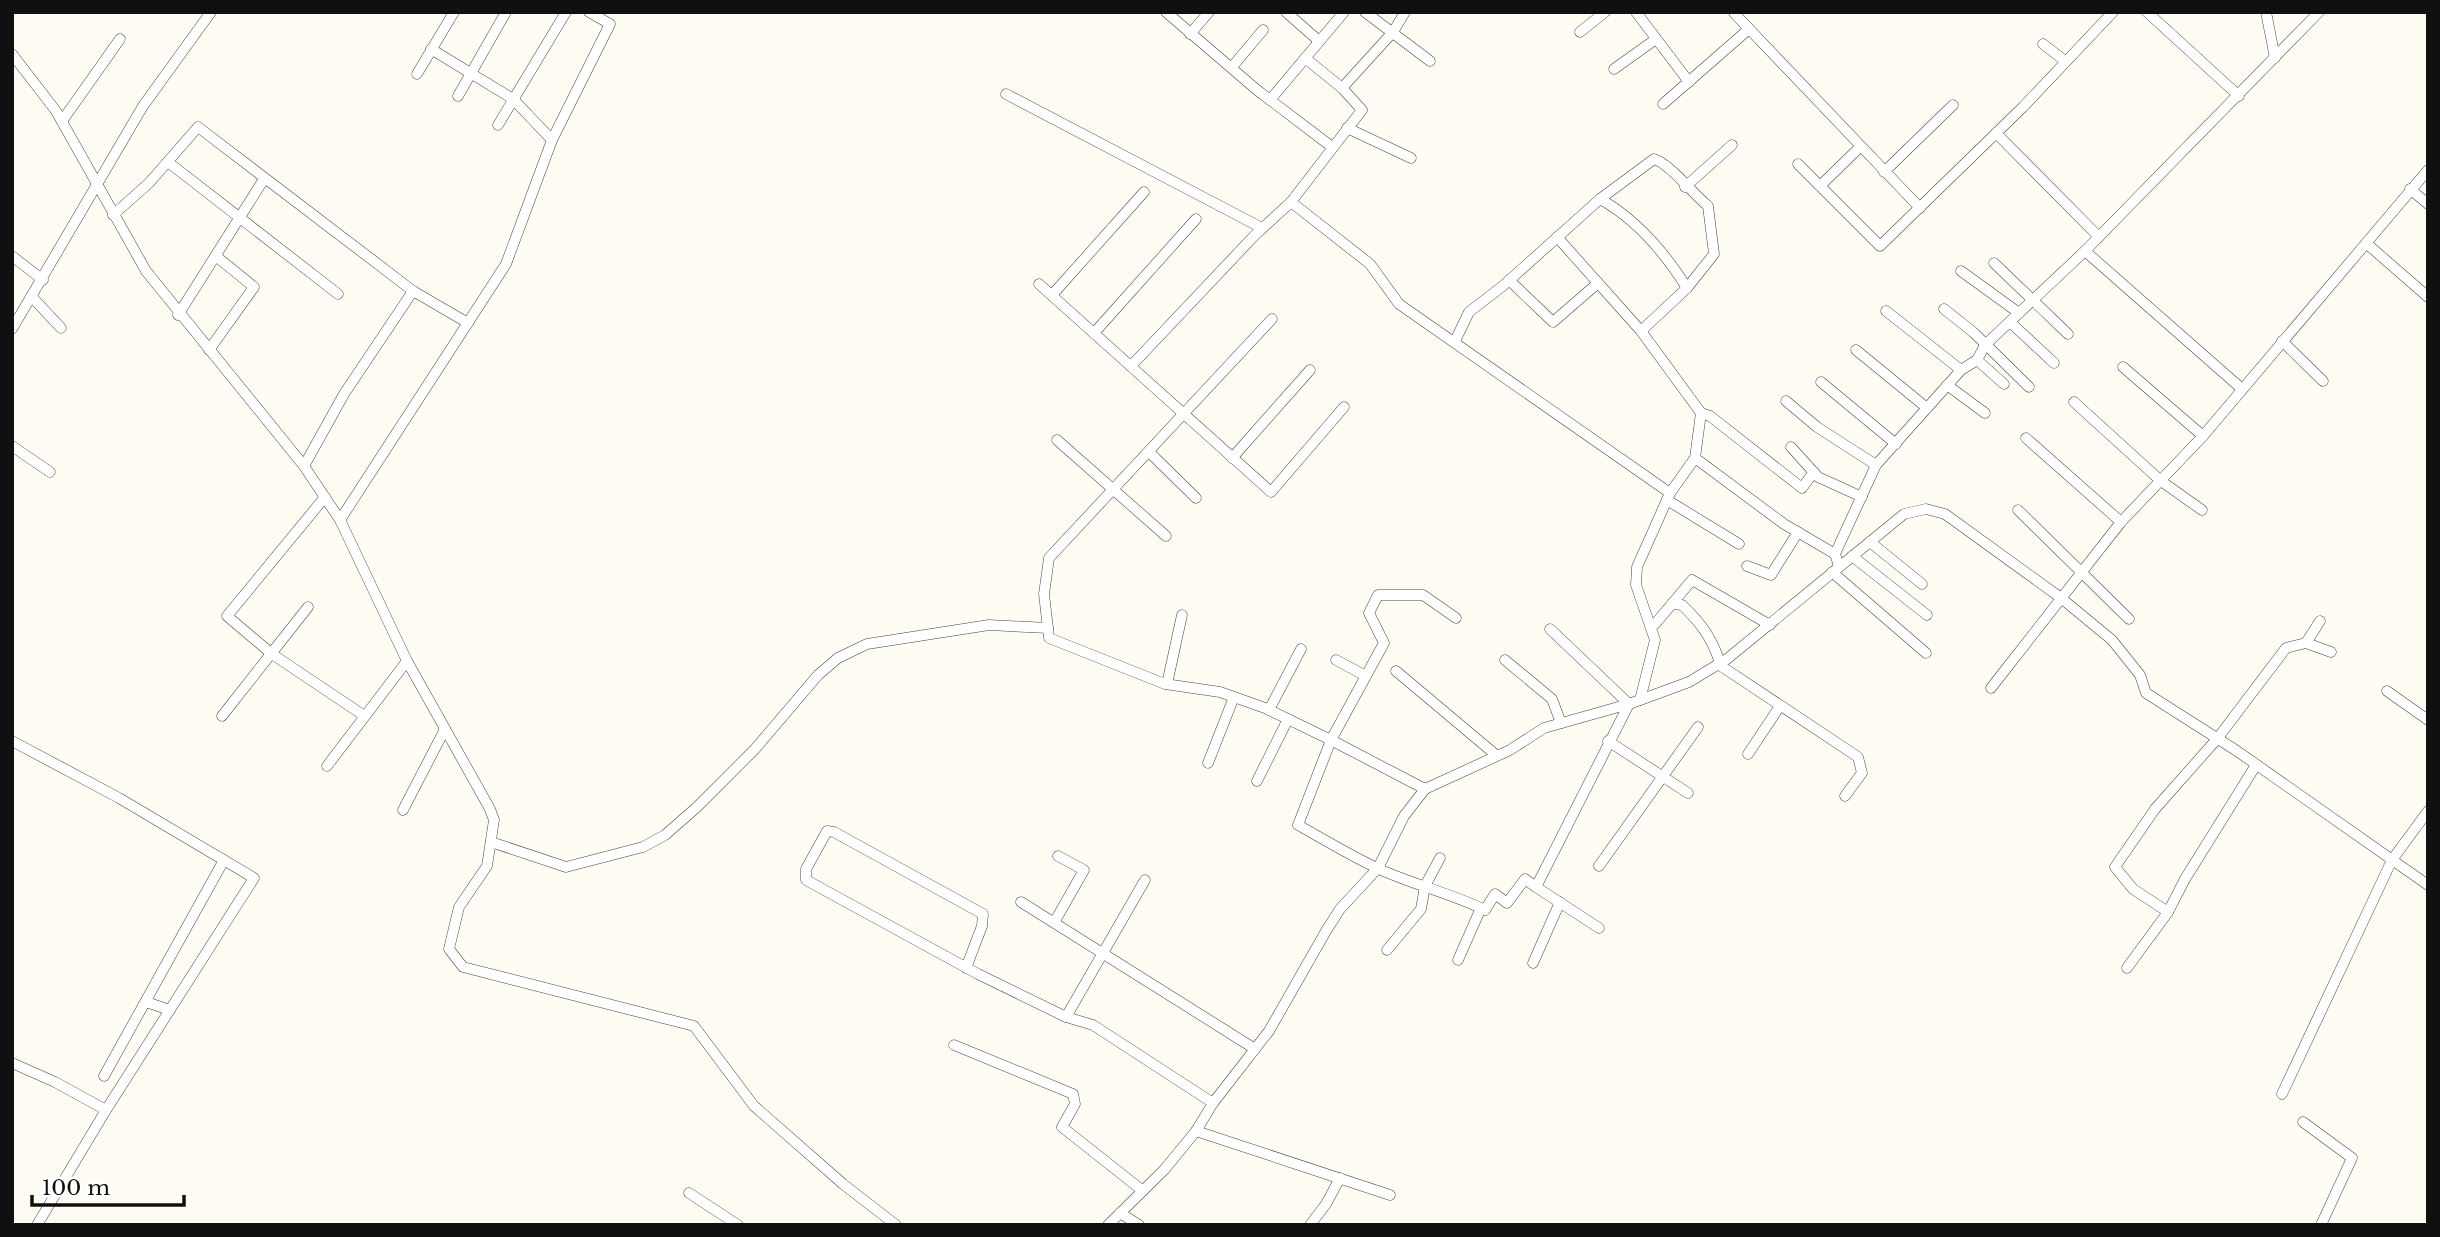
<svg xmlns="http://www.w3.org/2000/svg" width="2440" height="1237" font-family="'Libre Baskerville',serif">
	<style>
		.lines { fill: none; stroke-linecap: round; stroke-linejoin: round }
		.street-casing { stroke: #434343; stroke-width: 11 }
		.street { stroke: #fff; stroke-width: 10 }
	</style>
	<rect width="100%" height="100%" fill="#fffdf3"/>
	<g class="lines">
		<defs>
			<g id="street">
				<polyline points="1166,12 1257,90 1332,147"/>
				<polyline points="1286,12 1319,41"/>
				<polyline points="1365,12 1430,61"/>
				<polyline points="1636,12 1689,82"/>
				<polyline points="2147,12 2239,96"/>
				<polyline points="2266,12 2275,58"/>
				<polyline points="1734,13 1920,208"/>
				<polyline points="1580,32 1605,12"/>
				<polyline points="1190,34 1209,12"/>
				<polyline points="2043,44 2065,61"/>
				<polyline points="431,49 513,99 552,140"/>
				<polyline points="12,54 56,111 146,271 304,466 340,520 407,661 490,809 494,820 487,866 459,907 449,949 463,967 694,1026 754,1106 843,1184 896,1225"/>
				<polyline points="1232,67 1263,30"/>
				<polyline points="1614,69 1656,39"/>
				<polyline points="417,74 454,12"/>
				<polyline points="1342,88 1393,32 1405,12"/>
				<polyline points="1006,94 1262,228"/>
				<polyline points="458,96 506,12"/>
				<polyline points="1270,100 1344,12"/>
				<polyline points="1663,104 1749,29"/>
				<polyline points="62,121 120,39"/>
				<polyline points="498,125 566,12"/>
				<polyline points="1347,128 1411,158"/>
				<polyline points="1996,133 2099,237"/>
				<polyline points="168,162 338,294"/>
				<polyline points="1798,164 1880,246 2023,107 2113,12"/>
				<polyline points="1884,172 1953,105"/>
				<polyline points="1820,186 1860,147"/>
				<polyline points="1685,187 1732,145"/>
				<polyline points="2410,189 2428,204"/>
				<path d="M 1600,199 C 1636,219 1665,253 1687,288"/>
				<polyline points="1291,202 1370,264 1399,304 1670,493"/>
				<polyline points="113,215 149,183 198,127 413,291 468,323"/>
				<polyline points="1557,237 1641,331 1701,413 1710,416 1802,488 1814,472"/>
				<polyline points="2366,243 2428,297"/>
				<polyline points="2085,251 2242,389"/>
				<polyline points="12,256 43,280"/>
				<polyline points="1994,263 2068,334"/>
				<polyline points="1961,271 2019,313"/>
				<polyline points="1509,280 1553,322 1598,283"/>
				<polyline points="1039,284 1271,492 1344,407"/>
				<polyline points="1052,295 1144,192"/>
				<polyline points="33,298 61,328"/>
				<polyline points="1944,309 1973,332 2029,387"/>
				<polyline points="1886,311 1961,370"/>
				<polyline points="178,315 264,179"/>
				<polyline points="1272,319 1049,558 1044,594 1049,638 1165,684 1220,692 1265,708 1331,740 1384,643 1369,613 1378,595 1423,595 1456,618"/>
				<polyline points="2010,322 2054,363"/>
				<polyline points="12,329 143,106 211,12"/>
				<polyline points="1094,333 1196,219"/>
				<path d="M 1455,341 L 1469,312 L 1504,285 L 1600,199 L 1654,159 C 1670,164 1692,193 1708,206 L 1714,254 L 1687,288 L 1641,331"/>
				<polyline points="2282,341 2323,381"/>
				<polyline points="209,350 254,287 217,257"/>
				<polyline points="1856,350 1927,408"/>
				<polyline points="1977,360 2004,384"/>
				<polyline points="1131,366 1255,235 1291,202 1362,110 1342,88 1305,58"/>
				<polyline points="2123,367 2203,436"/>
				<polyline points="1821,382 1896,444"/>
				<polyline points="1947,385 1985,413"/>
				<polyline points="1786,401 1817,427 1876,465"/>
				<polyline points="2074,402 2161,481 2202,510"/>
				<polyline points="2026,438 2121,522"/>
				<polyline points="1057,440 1166,536"/>
				<polyline points="12,446 50,472"/>
				<polyline points="1791,447 1818,477 1862,497"/>
				<polyline points="1149,452 1196,498"/>
				<polyline points="1232,458 1310,370"/>
				<polyline points="1695,458 1701,413"/>
				<polyline points="304,466 344,394 413,291"/>
				<polyline points="325,497 227,616 272,654 363,715"/>
				<polyline points="1667,500 1739,544"/>
				<polyline points="2018,510 2129,619"/>
				<polyline points="340,520 506,264 552,140 610,24 589,12"/>
				<polyline points="1870,542 1922,584"/>
				<polyline points="1852,556 1927,615"/>
				<polyline points="1747,566 1771,575 1798,532"/>
				<polyline points="1839,566 1835,554 1876,465 1961,370 1977,360 1985,345 2085,251 2319,12"/>
				<polyline points="1832,572 1926,653"/>
				<path d="M 1672,604 L 1682,605 C 1701,623 1712,638 1720,663"/>
				<polyline points="1650,625 1655,624 1692,580 1770,625"/>
				<polyline points="2306,643 2320,621"/>
				<polyline points="1336,660 1366,676"/>
				<polyline points="1505,660 1552,699 1561,723"/>
				<polyline points="1718,664 1858,757 1862,773 1845,796"/>
				<polyline points="1396,671 1496,755"/>
				<polyline points="1167,684 1182,615"/>
				<polyline points="1991,688 2121,522 2203,436 2428,170"/>
				<polyline points="2387,691 2428,720"/>
				<polyline points="1640,700 1655,640 1636,585 1637,567 1670,493 1695,458 1784,524 1835,554"/>
				<polyline points="1269,710 1301,649"/>
				<polyline points="222,716 308,607"/>
				<polyline points="12,741 119,798 254,878 106,1110"/>
				<polyline points="1608,741 1688,793"/>
				<polyline points="1748,754 1780,706"/>
				<polyline points="1208,763 1234,697"/>
				<polyline points="327,766 407,661"/>
				<polyline points="1257,781 1288,719"/>
				<path d="M 1425,789 L 1331,740 L 1298,825 C 1325,840 1351,856 1379,869 C 1414,885 1450,893 1485,910 L 1495,894 L 1507,903 L 1525,879 L 1536,887 L 1629,704 L 1550,629"/>
				<polyline points="403,810 445,729"/>
				<polyline points="491,842 566,867 643,847 665,835 697,807 755,749 818,675 838,658 867,644 989,625 1048,628"/>
				<polyline points="1599,866 1698,727"/>
				<polyline points="1536,887 1599,928"/>
				<polyline points="1021,902 1255,1049"/>
				<polyline points="2168,912 2133,889 2115,867 2155,809 2217,739 2286,648 2306,643 2331,652"/>
				<polyline points="1055,921 1084,870 1058,856"/>
				<polyline points="1387,950 1421,909 1425,886 1440,858"/>
				<polyline points="1458,960 1481,908"/>
				<polyline points="1533,963 1560,902"/>
				<polyline points="966,968 982,926 983,914 834,832 827,831 806,869 806,880 978,974 1066,1017 1093,1025 1213,1103"/>
				<polyline points="2127,968 2168,912 2185,879 2256,765"/>
				<polyline points="146,1002 170,1010"/>
				<polyline points="1066,1017 1145,880"/>
				<polyline points="954,1045 1073,1094 1075,1104 1062,1127 1143,1191"/>
				<polyline points="12,1063 55,1082 106,1110 37,1225"/>
				<polyline points="104,1076 224,860"/>
				<polyline points="2282,1094 2392,860 2428,811"/>
				<polyline points="2303,1122 2352,1158 2321,1225"/>
				<polyline points="1196,1131 1390,1195"/>
				<polyline points="689,1193 738,1225"/>
				<polyline points="1120,1213 1139,1225"/>
				<polyline points="1108,1225 1164,1170 1196,1131 1213,1103 1269,1031 1326,931 1340,909 1378,868 1404,816 1425,789 1510,750 1544,728 1629,704 1689,682 1727,659 1904,514 1926,509 1945,514 2061,598 2112,640 2140,675 2146,693 2237,751 2428,885"/>
				<polyline points="1310,1225 1326,1204 1340,1178"/>
			</g>
		</defs>
		<use href="#street" class="street-casing"/>
		<use href="#street" class="street"/>
	</g>
	<rect width="2440" height="1237" fill="none" stroke="#101010" stroke-width="28"/>
	<path d="M32 1195v10h152v-10" fill="none" stroke="#101010" stroke-width="3.5"/>
	<text x="42" y="1195" font-size="21" fill="#101010" stroke="#ffffff" stroke-width="5" paint-order="stroke">100 m</text>
</svg>
